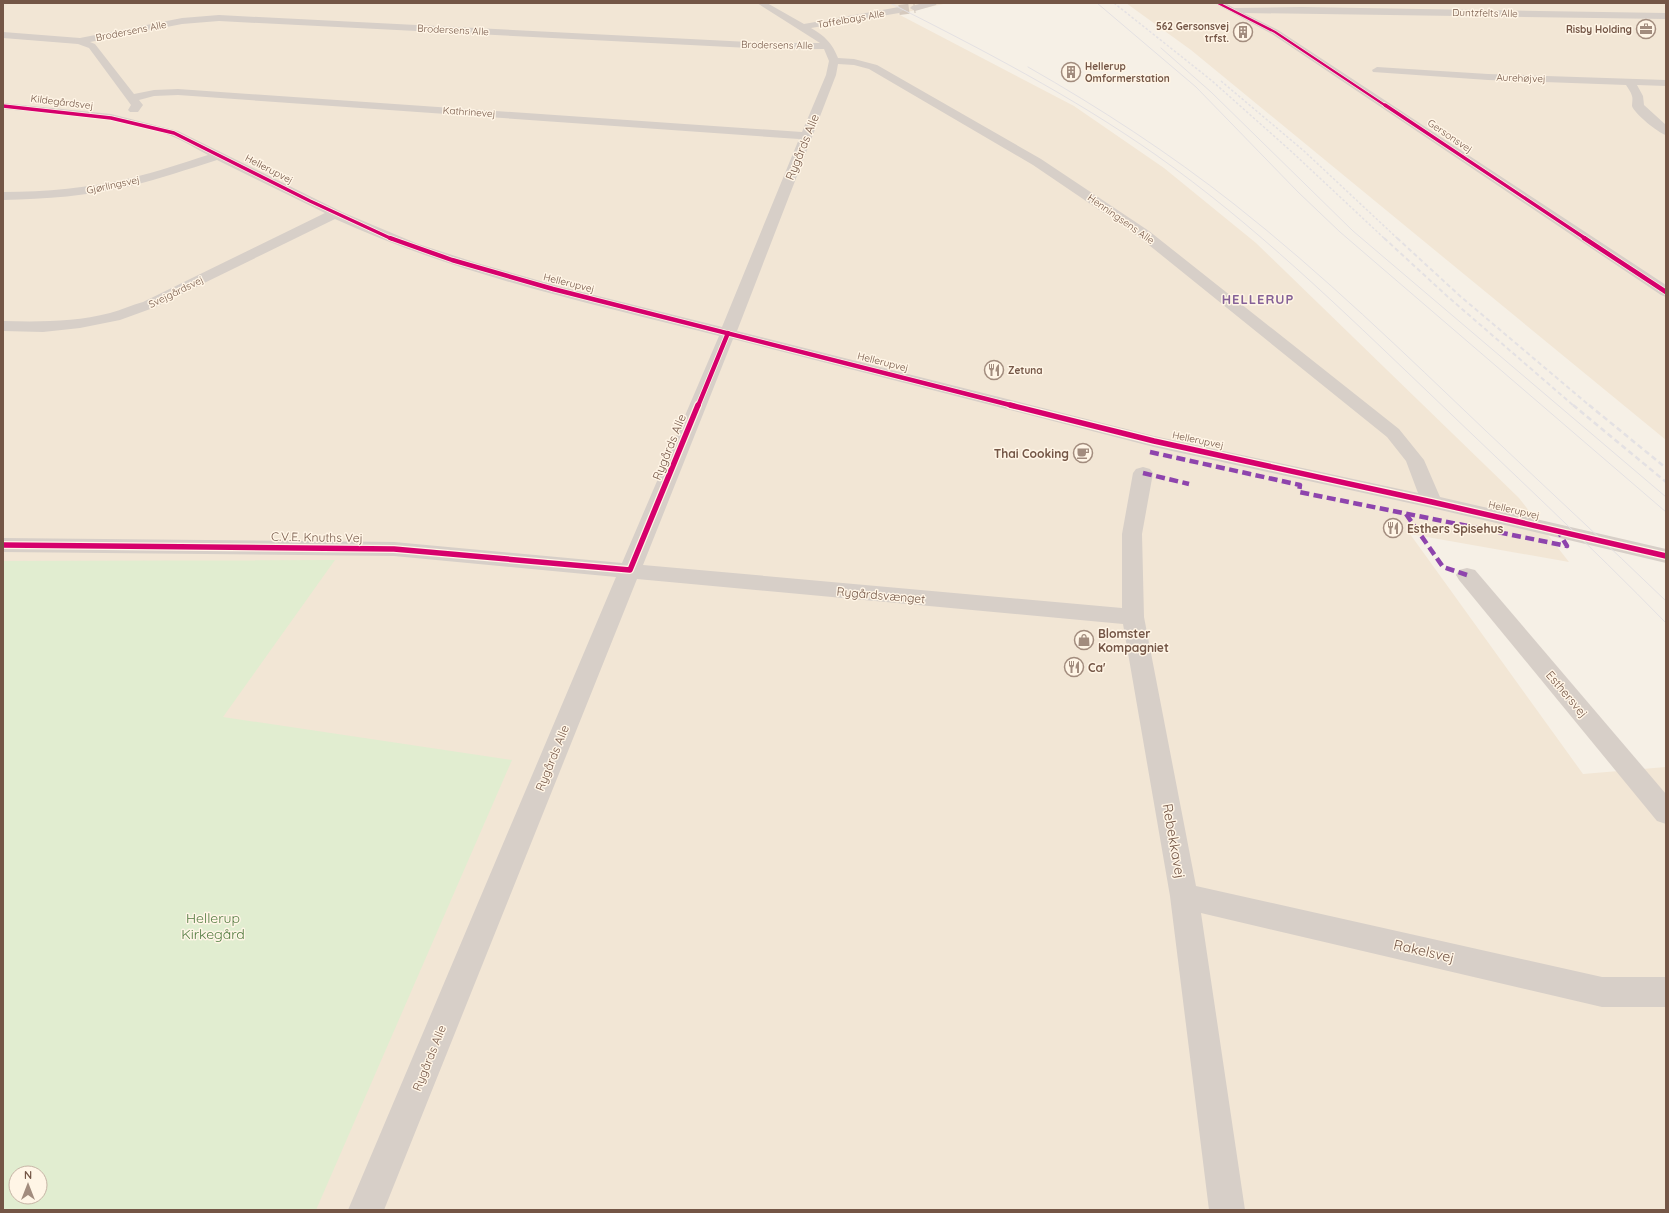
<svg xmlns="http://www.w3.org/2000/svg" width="1669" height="1213" font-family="Quicksand,sans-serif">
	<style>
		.residential { fill: #f2e6d5; fill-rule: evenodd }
		.green { fill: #e1edd0; fill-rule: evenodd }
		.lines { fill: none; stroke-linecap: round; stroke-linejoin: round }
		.minor-tunnel { stroke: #d6cabe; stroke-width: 10; stroke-dasharray: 10 5; stroke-linecap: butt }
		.minor { fill: #d7cfc8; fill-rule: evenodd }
		.tram { stroke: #e4e1e3; stroke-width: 1 }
		.rail-far2 { stroke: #e4e1e3; stroke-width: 1.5; stroke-dasharray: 2.5 2; stroke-linecap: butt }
		.rail-far1 { stroke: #e4e1e3; stroke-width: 2; stroke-dasharray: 4.5 3; stroke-linecap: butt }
		.rail { stroke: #e4e1e3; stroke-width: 2.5; stroke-dasharray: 5.5 3.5; stroke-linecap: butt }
		.quiet { stroke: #8e44ad; stroke-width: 4.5; stroke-dasharray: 9 4.5; stroke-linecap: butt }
		.cycleway-far3-casing { stroke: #fff5e6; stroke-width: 3.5 }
		.cycleway-far2-casing { stroke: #fff5e6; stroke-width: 5 }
		.cycleway-far1-casing { stroke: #fff5e6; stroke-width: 6 }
		.cycleway-casing { stroke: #fff5e6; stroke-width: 8 }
		.cycleway-far3 { stroke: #d6006c; stroke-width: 2.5 }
		.cycleway-far2 { stroke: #d6006c; stroke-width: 3.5 }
		.cycleway-far1 { stroke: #d6006c; stroke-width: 4.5 }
		.cycleway { stroke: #d6006c; stroke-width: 5.5 }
		.labels { text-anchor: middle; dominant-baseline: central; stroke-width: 3; stroke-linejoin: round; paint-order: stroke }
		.far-street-label { font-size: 10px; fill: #745646; stroke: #fff5e6 }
		.far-poi-label { font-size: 10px; font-weight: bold; fill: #745646; stroke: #fff5e6; text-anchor: end }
		.street-label { font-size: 12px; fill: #745646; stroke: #fff5e6 }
		.poi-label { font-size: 12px; font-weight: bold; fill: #745646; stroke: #fff5e6; text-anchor: start }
		.far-district-label { font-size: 13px; font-weight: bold; letter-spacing: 1px; fill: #856197; stroke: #fff5e6 }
		.near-street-label { font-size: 14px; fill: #745646; stroke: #fff5e6 }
		.near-park-label { font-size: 14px; fill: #507a3e; stroke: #fff5e6 }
	</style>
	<rect width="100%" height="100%" fill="#f6f0e6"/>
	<g class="residential">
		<path d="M 3,3 L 948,3 L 898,14 L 1074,106 L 1164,168 L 1256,243 L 1519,498 L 1569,562 L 1410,534 L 1583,774 L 1666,767 L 1666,1210 L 3,1210 ZM 16,1173 L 40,1173 L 40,1197 L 16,1197 Z"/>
		<polygon points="1126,3 1666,3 1666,440 1191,50"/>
	</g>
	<path class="green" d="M 335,560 L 223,717 L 512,760 L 316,1210 L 3,1210 L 3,561 ZM 16,1173 L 40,1173 L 40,1197 L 16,1197 Z"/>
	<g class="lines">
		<polyline class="minor-tunnel" points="899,10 915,8"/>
		<g class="minor">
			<path d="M 757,3 L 767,3 L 804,24 L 899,7 L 902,8 L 904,10 L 899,13 L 811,28 C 825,36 832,43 838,58 L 854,59 L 877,65 L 1041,159 L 1149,231 L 1399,429 L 1424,460 L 1440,497 L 1666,549 L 1666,563 L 1432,508 L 1154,447 L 733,339 L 643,565 L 1122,608 L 1122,534 L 1133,473 L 1136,469 L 1143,467 L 1150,469 L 1153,473 L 1142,534 L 1144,617 L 1196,886 L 1602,977 L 1666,977 L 1666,1007 L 1602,1007 L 1201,913 L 1245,1210 L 1209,1210 L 1170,896 L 1123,624 L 637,579 L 384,1210 L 348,1210 L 616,577 L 394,556 L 3,552 L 3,538 L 394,542 L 622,563 L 719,336 C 589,303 457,275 335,219 L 153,308 L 120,320 L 80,328 L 43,332 L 3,331 L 3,321 C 39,322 75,322 110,313 C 121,310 132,305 143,302 L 325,213 L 217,160 C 188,169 160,179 130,186 C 88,196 46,199 3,200 L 3,192 C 46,192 89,188 131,178 C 157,172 182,163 208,155 C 195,148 182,140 169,135 C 119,116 57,114 3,109 L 3,103 L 111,114 L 178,131 L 342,212 L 418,244 L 477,263 L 558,286 L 722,327 L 799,139 L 178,95 L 154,96 L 139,100 L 143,105 L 138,112 L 130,112 L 128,110 L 131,105 L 89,48 L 78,44 L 3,38 L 3,32 L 80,38 L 182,18 L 219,15 L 770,43 L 820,43 ZM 219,21 L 770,49 L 824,49 L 829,61 L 826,75 L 802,132 L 178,89 L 154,90 L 134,94 L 95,44 L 90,42 L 182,24 ZM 838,64 L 854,65 L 869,69 L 1033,165 L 1139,237 L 1387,437 L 1406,461 L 1418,493 L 1154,436 L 737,331 L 836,75 Z"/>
			<polygon points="923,3 937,3 936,5 915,11 910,8 912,6"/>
			<polygon points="1214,3 1225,3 1234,8 1301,7 1666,13 1666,19 1244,13 1278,30 1666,285 1666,297 1661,295 1272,34"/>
			<path d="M 1377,67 L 1488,74 L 1666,80 L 1666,86 L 1637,85 L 1643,96 L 1644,105 L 1666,125 L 1666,135 C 1658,133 1634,113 1632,106 C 1632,103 1633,99 1632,96 C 1631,92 1628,88 1626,85 L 1488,80 L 1373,72 L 1372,70 Z"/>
			<polygon points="1467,568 1475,570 1666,794 1666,824 1657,821 1459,580 1456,575 1459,570"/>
		</g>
		<g class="tram">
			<path d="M 890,3 C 981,49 1072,96 1156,155 C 1254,224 1341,309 1428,392 C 1508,469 1589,544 1666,623"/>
			<polyline points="1097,3 1196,87 1298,192 1340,232 1666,512"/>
			<polyline points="1161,48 1211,92 1353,231 1666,497"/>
			<path d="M 1028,67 C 1100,108 1169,153 1234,204 C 1323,274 1404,353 1486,431 C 1546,488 1607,544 1666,601"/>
		</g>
		<g class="rail-far2">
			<polyline points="1114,3 1211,80 1292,152 1385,239"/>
			<polyline points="1221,81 1304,151 1398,239"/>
		</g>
		<g class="rail-far1">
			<polyline points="1384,238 1447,296 1574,406"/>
			<polyline points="1397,238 1460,296 1590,406"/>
		</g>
		<g class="rail">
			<polyline points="1573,405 1666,482"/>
			<polyline points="1589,405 1666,468"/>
		</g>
		<g class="quiet">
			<polyline points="1150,452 1300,485 1299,492 1567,546 1558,531"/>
			<polyline points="1143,473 1189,484"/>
			<polyline points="1406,514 1443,567 1467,575"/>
		</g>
		<defs>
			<polyline id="cycleway-far3" points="1218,3 1275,32 1386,106"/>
			<g id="cycleway-far2">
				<polyline points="1385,105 1586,239"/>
				<polyline points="3,106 111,118 174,133 310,201 392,239"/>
			</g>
			<g id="cycleway-far1">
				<polyline points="390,238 452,260 553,289 1014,406"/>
				<polyline points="1584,238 1666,292"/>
				<polyline points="698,406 728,333"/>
			</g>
			<g id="cycleway">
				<polyline points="1010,405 1154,441 1432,502 1666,556"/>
				<polyline points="3,545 394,549 630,570 698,405"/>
			</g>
		</defs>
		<use href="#cycleway-far3" class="cycleway-far3-casing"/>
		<use href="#cycleway-far2" class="cycleway-far2-casing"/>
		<use href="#cycleway-far1" class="cycleway-far1-casing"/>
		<use href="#cycleway" class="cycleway-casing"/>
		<use href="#cycleway-far3" class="cycleway-far3"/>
		<use href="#cycleway-far2" class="cycleway-far2"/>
		<use href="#cycleway-far1" class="cycleway-far1"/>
		<use href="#cycleway" class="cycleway"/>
	</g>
	<defs>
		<symbol id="office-ring" viewBox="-11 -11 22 22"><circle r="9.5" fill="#fff5e6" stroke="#a28c7e" stroke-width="1.5"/><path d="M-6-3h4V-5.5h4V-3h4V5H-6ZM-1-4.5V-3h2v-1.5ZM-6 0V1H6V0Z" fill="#a28c7e"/></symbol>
		<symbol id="building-ring" viewBox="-11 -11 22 22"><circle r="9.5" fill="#fff5e6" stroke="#a28c7e" stroke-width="1.5"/><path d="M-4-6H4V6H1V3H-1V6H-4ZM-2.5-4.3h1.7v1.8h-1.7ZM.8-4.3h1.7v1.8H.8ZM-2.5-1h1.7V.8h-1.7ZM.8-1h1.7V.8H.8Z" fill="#a28c7e"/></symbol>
		<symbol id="restaurant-ring" viewBox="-11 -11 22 22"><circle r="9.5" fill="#fff5e6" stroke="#a28c7e" stroke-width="1.5"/><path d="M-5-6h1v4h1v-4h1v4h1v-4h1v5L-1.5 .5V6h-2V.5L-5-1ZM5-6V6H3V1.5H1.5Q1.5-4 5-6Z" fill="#a28c7e"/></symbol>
		<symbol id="cafe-ring" viewBox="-11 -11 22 22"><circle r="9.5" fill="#fff5e6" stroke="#a28c7e" stroke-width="1.5"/><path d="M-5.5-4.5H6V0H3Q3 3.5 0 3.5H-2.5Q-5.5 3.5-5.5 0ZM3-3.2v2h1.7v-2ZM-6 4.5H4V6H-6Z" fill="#a28c7e"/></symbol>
		<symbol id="shop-ring" viewBox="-11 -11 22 22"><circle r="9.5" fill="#fff5e6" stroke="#a28c7e" stroke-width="1.5"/><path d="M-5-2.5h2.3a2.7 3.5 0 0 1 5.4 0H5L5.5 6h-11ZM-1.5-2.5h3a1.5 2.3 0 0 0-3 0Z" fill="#a28c7e"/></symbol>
	</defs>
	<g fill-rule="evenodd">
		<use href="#office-ring" x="1635" y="18" width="22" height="22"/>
		<use href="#building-ring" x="1232" y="21" width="22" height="22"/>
		<use href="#building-ring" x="1060" y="61" width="22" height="22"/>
		<use href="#restaurant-ring" x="983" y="359" width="22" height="22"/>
		<use href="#cafe-ring" x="1072" y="442" width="22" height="22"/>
		<use href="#restaurant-ring" x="1382" y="517" width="22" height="22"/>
		<use href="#shop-ring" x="1073" y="629" width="22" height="22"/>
		<use href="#restaurant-ring" x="1063" y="656" width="22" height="22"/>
	</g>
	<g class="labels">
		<g class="far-street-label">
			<text transform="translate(1485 13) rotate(1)">Duntzfelts Alle</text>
			<text transform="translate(851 19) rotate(-10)">Taffelbays Alle</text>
			<text transform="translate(453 30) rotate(3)">Brodersens Alle</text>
			<text transform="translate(131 31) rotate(-11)">Brodersens Alle</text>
			<text transform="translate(777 45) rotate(1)">Brodersens Alle</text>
			<text transform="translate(1521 78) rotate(2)">Aurehøjvej</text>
			<text transform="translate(62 102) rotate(7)">Kildegårdsvej</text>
			<text transform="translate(469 112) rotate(4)">Kathrinevej</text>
			<text transform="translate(1450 136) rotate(34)">Gersonsvej</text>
			<text transform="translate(269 169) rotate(27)">Hellerupvej</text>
			<text transform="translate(113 185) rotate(-12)">Gjørlingsvej</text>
			<text transform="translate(1121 219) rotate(35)">Henningsens Alle</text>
			<text transform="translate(569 283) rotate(14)">Hellerupvej</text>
			<text transform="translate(176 292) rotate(-26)">Svejgårdsvej</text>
			<text transform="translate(883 362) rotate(14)">Hellerupvej</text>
			<text transform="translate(1198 440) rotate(12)">Hellerupvej</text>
			<text transform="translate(1514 510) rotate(13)">Hellerupvej</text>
		</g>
		<g class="far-poi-label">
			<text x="1229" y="26">562 Gersonsvej<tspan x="1229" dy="12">trfst.</tspan></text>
			<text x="1632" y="29">Risby Holding</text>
			<text x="1085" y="66" text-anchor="start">Hellerup<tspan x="1085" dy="12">Omformerstation</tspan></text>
			<text x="1008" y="370" text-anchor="start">Zetuna</text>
		</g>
		<g class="street-label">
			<text transform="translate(802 147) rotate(-68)">Rygårds Alle</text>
			<text transform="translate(669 447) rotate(-68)">Rygårds Alle</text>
			<text transform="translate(317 537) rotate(1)">C.V.E. Knuths Vej</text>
			<text transform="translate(881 595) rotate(5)">Rygårdsvænget</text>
			<text transform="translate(1567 694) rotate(50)">Esthersvej</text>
			<text transform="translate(552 758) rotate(-68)">Rygårds Alle</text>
			<text transform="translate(429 1058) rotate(-68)">Rygårds Alle</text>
		</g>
		<g class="poi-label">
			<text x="1069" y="453" text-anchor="end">Thai Cooking</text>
			<text x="1407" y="528">Esthers Spisehus</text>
			<text x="1098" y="633">Blomster<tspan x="1098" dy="14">Kompagniet</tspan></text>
			<text x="1088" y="667">Ca'</text>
		</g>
		<g class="far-district-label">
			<text x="1258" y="299">HELLERUP</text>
		</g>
		<g class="near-street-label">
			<text transform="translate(1174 841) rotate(80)">Rebekkavej</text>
			<text transform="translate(1424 951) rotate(13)">Rakelsvej</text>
		</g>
		<g class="near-park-label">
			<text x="213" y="918">Hellerup<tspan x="213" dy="16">Kirkegård</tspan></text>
		</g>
	</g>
	<rect width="1669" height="1213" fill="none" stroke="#745646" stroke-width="8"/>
	<g transform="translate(28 1185)"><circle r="19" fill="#fff5e6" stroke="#c7b5a6"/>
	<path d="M0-3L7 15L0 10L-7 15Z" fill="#a28c7e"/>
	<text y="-6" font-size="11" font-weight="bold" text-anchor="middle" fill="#745646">N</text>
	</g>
</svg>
